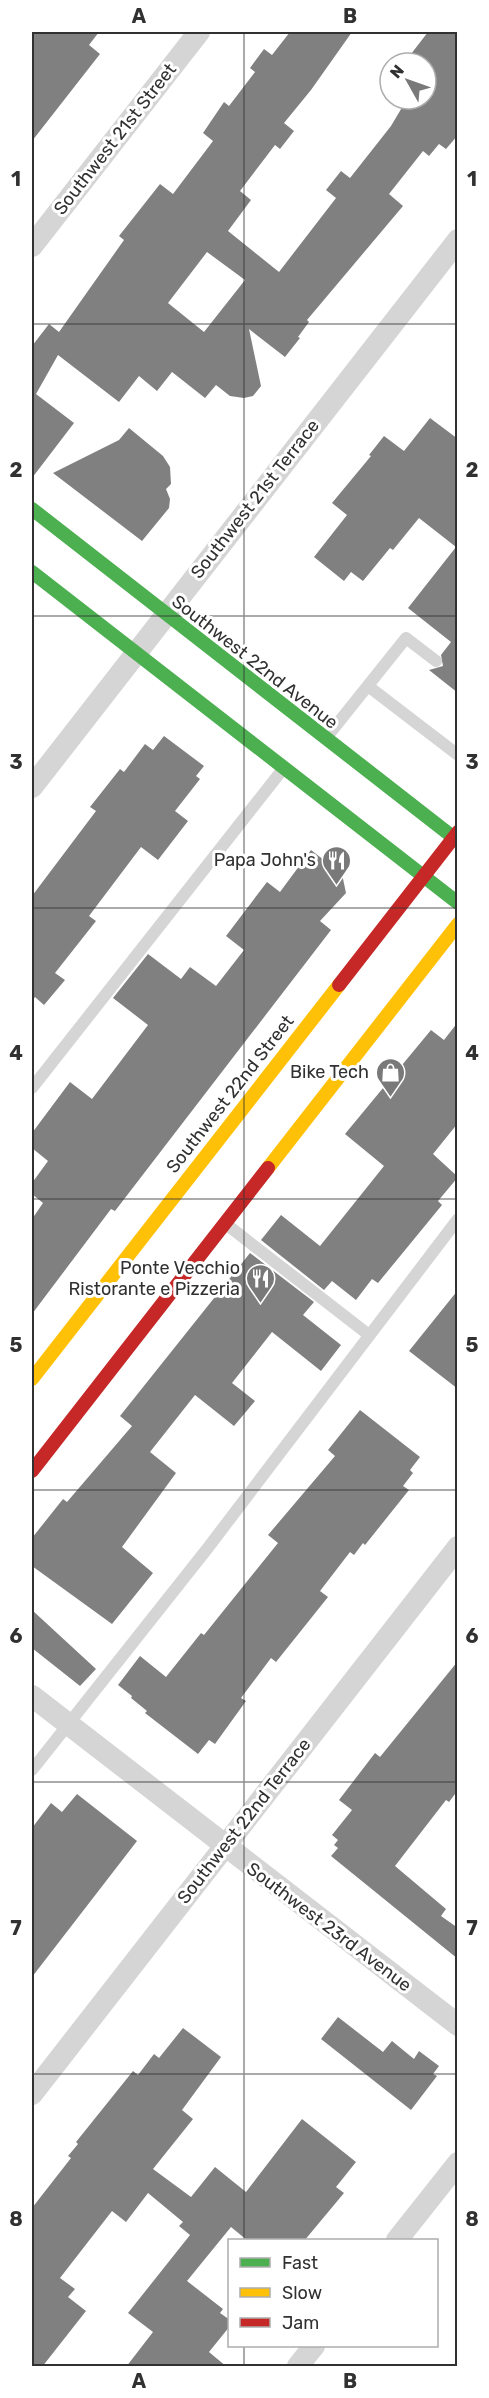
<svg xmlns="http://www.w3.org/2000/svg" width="489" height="2398" font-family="Rubik,sans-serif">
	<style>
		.building { fill: #808080; fill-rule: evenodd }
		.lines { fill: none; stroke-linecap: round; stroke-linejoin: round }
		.lane { stroke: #d5d5d5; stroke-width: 12 }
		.street { stroke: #d5d5d5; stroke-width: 22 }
		.fast { stroke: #4caf50; stroke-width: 14 }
		.slow { stroke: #ffc107; stroke-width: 14 }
		.jam { stroke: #c62828; stroke-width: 14 }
		.grid { fill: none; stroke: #313131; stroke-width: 1.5; stroke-opacity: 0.55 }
		.labels { text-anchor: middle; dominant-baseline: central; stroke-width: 6; stroke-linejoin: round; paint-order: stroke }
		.street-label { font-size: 18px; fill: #313131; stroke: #fff }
		.poi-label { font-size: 18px; fill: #313131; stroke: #fff; text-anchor: end }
		.neatline { fill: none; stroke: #313131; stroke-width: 2 }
		.grid-label { font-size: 20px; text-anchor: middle; font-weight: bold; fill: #313131 }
	</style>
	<rect width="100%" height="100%" fill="#fff"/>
	<g class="building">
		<polygon points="32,32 99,32 89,45 100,54 32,141"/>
		<path d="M 290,32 L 352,32 L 311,90 L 284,123 L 294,131 L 280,149 L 275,145 L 240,191 L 251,200 L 228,231 L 279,272 L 336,198 L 326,190 L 341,171 L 350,178 L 391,126 L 407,99 L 426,99 L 426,63 L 411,54 L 428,32 L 458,32 L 458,135 L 446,149 L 439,144 L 429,156 L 423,151 L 389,194 L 403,206 L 307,320 L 309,322 L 298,337 L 300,338 L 285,357 L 249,329 L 261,386 L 253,396 L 244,398 L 230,396 L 216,385 L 205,398 L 172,372 L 157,391 L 139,376 L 119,402 L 58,355 L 36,394 L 74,423 L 32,478 L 32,346 L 49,324 L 59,332 L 124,240 L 119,236 L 160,184 L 173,194 L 213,141 L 203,133 L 224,102 L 229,106 L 255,72 L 250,68 L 264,49 L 272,55 ZM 207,252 L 245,280 L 204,332 L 168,303 Z"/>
		<polygon points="430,418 458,439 458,693 429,670 443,666 441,655 451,642 408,608 456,547 419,518 393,550 390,548 363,581 351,572 344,581 314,557 347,515 332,503 371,456 369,455 384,436 404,451"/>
		<polygon points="129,428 163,456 170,467 171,484 166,489 170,499 169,508 142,541 53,473 119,440"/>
		<polygon points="164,736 204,766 196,776 200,779 175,811 188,821 158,860 141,847 89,916 96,921 55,973 65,980 44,1005 35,997 32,1002 32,896 96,811 90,807 120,769 124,772 145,744 153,750"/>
		<polygon points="311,850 342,874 346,893 320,921 331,930 115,1211 111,1209 32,1314 32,1219 43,1203 32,1194 32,1183 48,1161 32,1148 32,1133 70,1082 92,1099 148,1025 113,998 148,954 181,979 190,967 216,986 244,950 226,936 267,882 280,892"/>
		<polygon points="458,1022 458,1123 433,1154 458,1177 438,1201 442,1205 378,1283 372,1279 356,1300 332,1281 324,1290 261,1240 281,1215 320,1246 384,1166 345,1134 431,1030 444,1040"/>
		<polygon points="250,1253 314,1302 303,1315 341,1345 321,1371 272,1332 232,1383 255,1401 234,1426 195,1395 150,1452 176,1473 122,1547 153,1573 112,1624 32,1566 32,1538 63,1499 67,1502 132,1426 120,1416"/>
		<polygon points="458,1290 458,1389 409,1351"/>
		<polygon points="360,1410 420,1457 410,1470 413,1473 403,1486 409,1490 365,1545 363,1543 354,1555 350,1552 320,1591 328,1597 276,1662 271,1658 241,1698 246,1701 215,1744 209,1740 198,1754 145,1713 147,1711 131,1698 132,1696 118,1685 140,1656 166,1677 201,1633 204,1635 278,1543 268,1535 335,1456 328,1450"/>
		<polygon points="32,1610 96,1669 80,1686 32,1648"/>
		<polygon points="458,1661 458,1790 449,1802 446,1800 395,1866 446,1909 441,1916 458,1928 458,1959 331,1856 338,1848 334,1845 338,1840 332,1835 352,1810 339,1800 375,1753 380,1757"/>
		<polygon points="77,1794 137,1841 32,1977 32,1828 51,1803 62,1812"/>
		<polygon points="338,2017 383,2052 392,2041 414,2059 419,2051 439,2066 433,2074 437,2076 411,2110 321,2039"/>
		<polygon points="183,2028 221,2057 182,2110 193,2119 153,2169 191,2197 215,2167 246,2192 302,2119 356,2162 336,2187 344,2193 304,2241 248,2241 231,2227 187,2281 223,2309 220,2313 230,2320 230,2326 209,2352 227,2367 126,2367 153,2332 128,2313 190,2235 179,2226 183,2222 148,2193 126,2222 112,2211 60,2278 75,2289 68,2297 86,2311 42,2367 32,2367 32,2208 71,2158 68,2156 78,2144 76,2142 133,2071 138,2075 154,2054 159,2058"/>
	</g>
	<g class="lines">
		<g class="lane">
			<polyline points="368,686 458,755"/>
			<polyline points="326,738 406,638 436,661"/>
			<polyline points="32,1088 283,769"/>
			<polyline points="226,1224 369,1335"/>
			<polyline points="32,1770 207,1549 458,1219"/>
		</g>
		<g class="street">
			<polyline points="32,246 199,32"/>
			<polyline points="32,787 458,240"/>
			<polyline points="32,1696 458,2025"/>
			<polyline points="32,2094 458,1547"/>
			<polyline points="397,2240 458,2163"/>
			<polyline points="298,2366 314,2346"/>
		</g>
		<g class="fast">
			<polyline points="32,509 458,841"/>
			<polyline points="32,572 458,903"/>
		</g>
		<g class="slow">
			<polyline points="268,1168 458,924"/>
			<polyline points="32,1379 339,985"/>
		</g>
		<g class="jam">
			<polyline points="339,985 458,832"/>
			<polyline points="32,1471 268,1168"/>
		</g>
	</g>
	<path class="grid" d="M 244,32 L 244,2240M 32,324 L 458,324M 32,616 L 458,616M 32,908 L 458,908M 32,1199 L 458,1199M 32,1490 L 458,1490M 32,1782 L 458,1782M 32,2074 L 458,2074M 244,2346 L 244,2366"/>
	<defs>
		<symbol id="restaurant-pin" viewBox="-11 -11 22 30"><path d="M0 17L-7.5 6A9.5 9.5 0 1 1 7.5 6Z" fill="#797979" stroke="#fff"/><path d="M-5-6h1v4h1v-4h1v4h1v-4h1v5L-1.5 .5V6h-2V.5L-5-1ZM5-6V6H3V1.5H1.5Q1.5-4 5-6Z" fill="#fff"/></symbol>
		<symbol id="shop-pin" viewBox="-11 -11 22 30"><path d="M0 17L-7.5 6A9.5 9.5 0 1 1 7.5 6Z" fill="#797979" stroke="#fff"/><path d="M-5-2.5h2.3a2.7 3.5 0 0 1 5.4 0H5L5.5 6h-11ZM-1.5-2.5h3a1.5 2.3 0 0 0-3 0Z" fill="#fff"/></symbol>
	</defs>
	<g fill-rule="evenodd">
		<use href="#restaurant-pin" x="320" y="844" width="33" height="45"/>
		<use href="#shop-pin" x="374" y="1056" width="33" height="45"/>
		<use href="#restaurant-pin" x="244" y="1262" width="33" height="45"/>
	</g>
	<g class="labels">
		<g class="street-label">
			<text transform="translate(115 139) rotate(-52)">Southwest 21st Street</text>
			<text transform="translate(255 499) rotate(-52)">Southwest 21st Terrace</text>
			<text transform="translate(255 662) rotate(38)">Southwest 22nd Avenue</text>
			<text transform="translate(230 1094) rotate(-52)">Southwest 22nd Street</text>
			<text transform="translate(244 1821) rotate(-52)">Southwest 22nd Terrace</text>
			<text transform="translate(329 1927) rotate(37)">Southwest 23rd Avenue</text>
		</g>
		<g class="poi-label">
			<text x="316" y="860">Papa John's</text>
			<text x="369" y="1072">Bike Tech</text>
			<text x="240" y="1268">Ponte Vecchio<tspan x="240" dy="21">Ristorante e Pizzeria</tspan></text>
		</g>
	</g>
	<rect width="489" height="2398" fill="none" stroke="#ffffff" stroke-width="66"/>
	<rect x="228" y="2239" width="210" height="108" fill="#ffffff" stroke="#adadad" stroke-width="1.5"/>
	<rect x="240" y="2258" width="30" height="9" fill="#4caf50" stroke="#adadad" stroke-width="1.5"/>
	<text x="282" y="2269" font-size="18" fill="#313131">Fast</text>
	<rect x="240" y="2288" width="30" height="9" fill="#ffc107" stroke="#adadad" stroke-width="1.5"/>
	<text x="282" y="2299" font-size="18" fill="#313131">Slow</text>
	<rect x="240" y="2318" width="30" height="9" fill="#c62828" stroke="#adadad" stroke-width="1.5"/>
	<text x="282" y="2329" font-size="18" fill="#313131">Jam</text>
	<g transform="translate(408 81) rotate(310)"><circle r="28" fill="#ffffff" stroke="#adadad" stroke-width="1.5"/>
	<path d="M0-4.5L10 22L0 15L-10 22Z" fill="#797979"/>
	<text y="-9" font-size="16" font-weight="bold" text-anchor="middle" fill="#313131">N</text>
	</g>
	<rect x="33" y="33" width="423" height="2332" class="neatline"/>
	<g class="grid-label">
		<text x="139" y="23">A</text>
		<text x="350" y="23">B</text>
		<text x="16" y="186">1</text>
		<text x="472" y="186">1</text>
		<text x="16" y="477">2</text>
		<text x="472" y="477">2</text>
		<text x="16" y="769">3</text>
		<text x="472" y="769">3</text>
		<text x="16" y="1060">4</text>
		<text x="472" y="1060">4</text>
		<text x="16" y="1352">5</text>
		<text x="472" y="1352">5</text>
		<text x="16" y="1643">6</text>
		<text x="472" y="1643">6</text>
		<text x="16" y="1935">7</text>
		<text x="472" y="1935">7</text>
		<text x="16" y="2226">8</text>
		<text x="472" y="2226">8</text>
		<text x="139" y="2388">A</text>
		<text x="350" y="2388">B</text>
	</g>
</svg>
